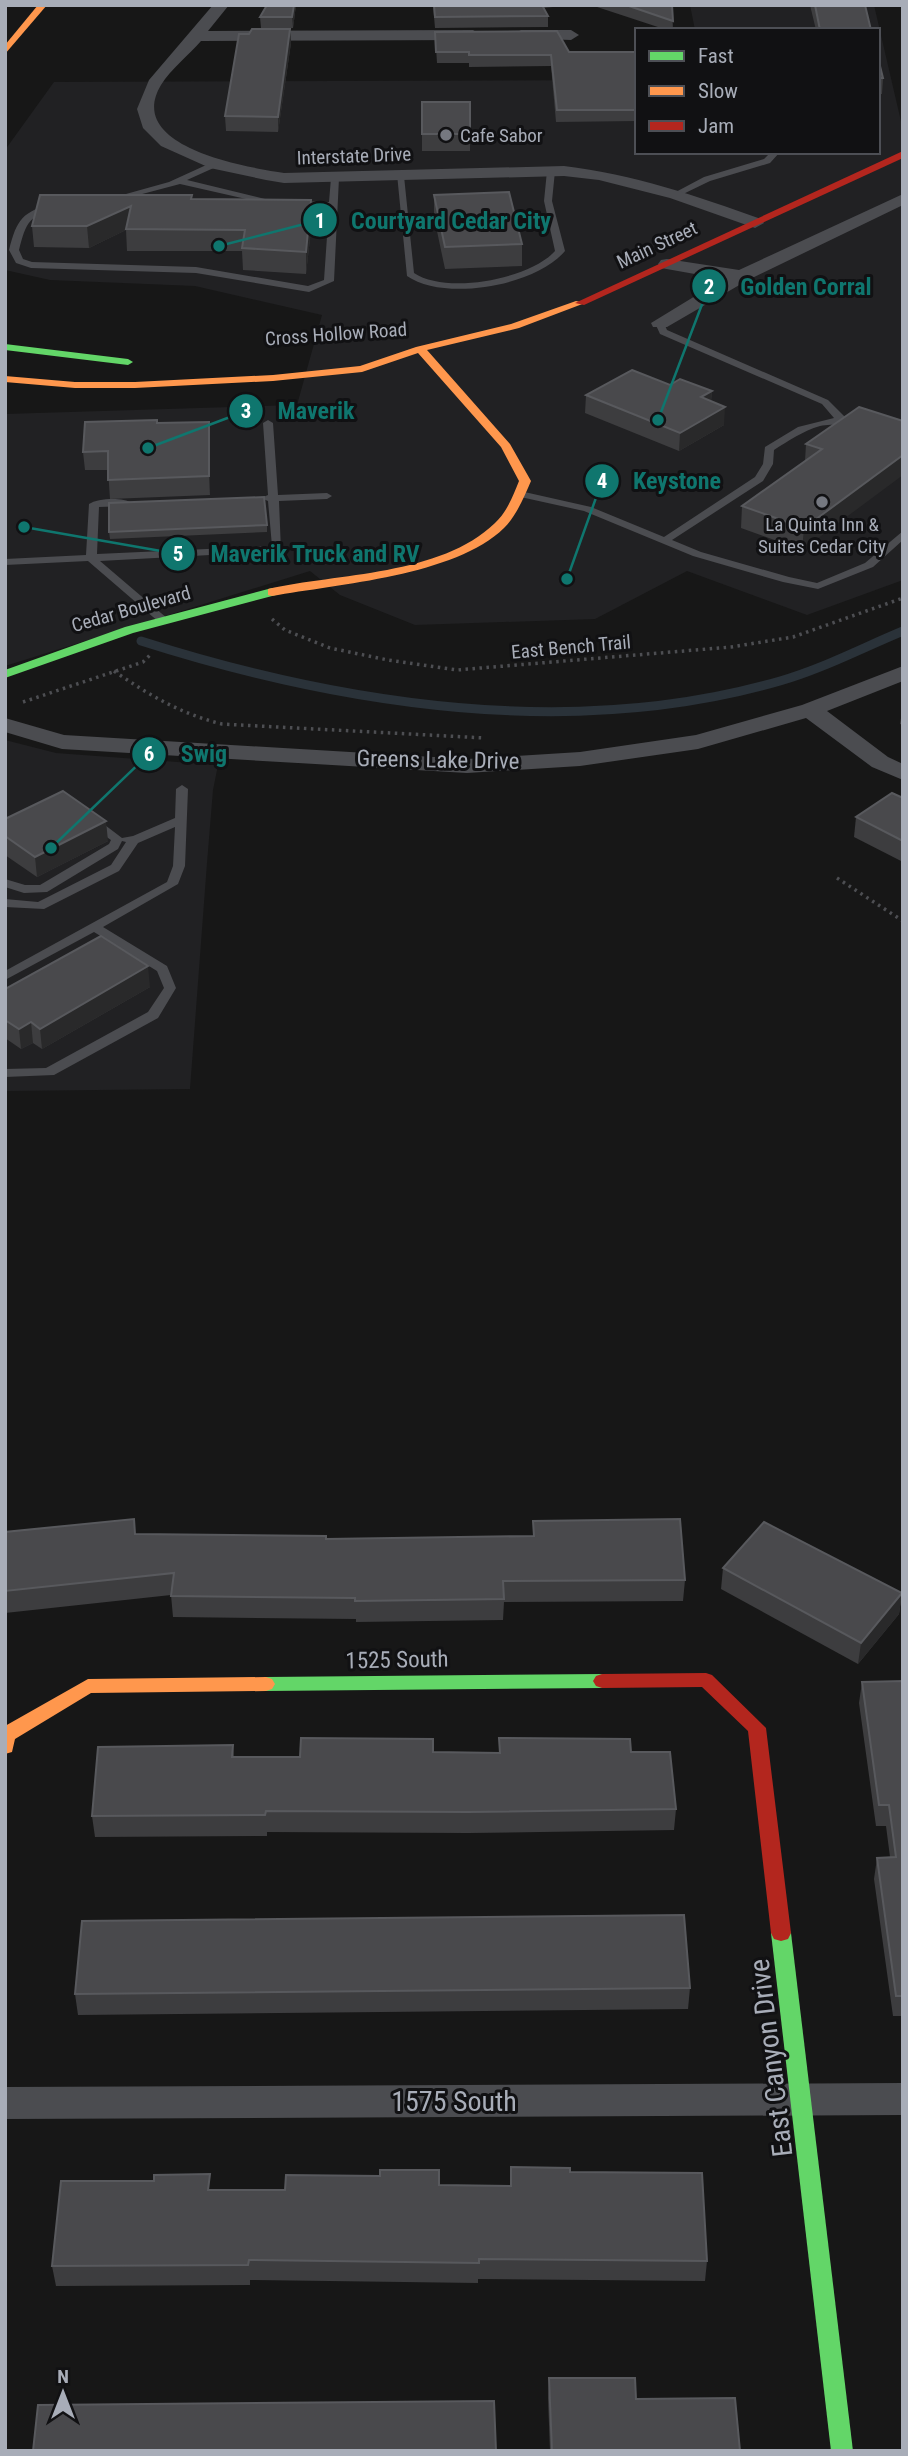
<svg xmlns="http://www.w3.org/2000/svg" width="908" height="2456" font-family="'Roboto Condensed',sans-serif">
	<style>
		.built { fill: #212123 }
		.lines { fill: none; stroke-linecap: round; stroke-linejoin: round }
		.stream { stroke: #2a3239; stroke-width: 9 }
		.path { stroke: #4d4e52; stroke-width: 3.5; stroke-dasharray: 2.5 4.5; stroke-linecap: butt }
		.lane { fill: #4b4c50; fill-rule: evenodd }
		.street { fill: #4b4c50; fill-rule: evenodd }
		.fast { fill: #63d668; fill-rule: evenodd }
		.slow { fill: #ff974d; fill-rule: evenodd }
		.jam { fill: #b3261e; fill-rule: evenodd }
		.wall { fill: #3d3d3f }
		.shaded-wall { fill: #29292a }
		.building { fill: #49494c; stroke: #58595d; stroke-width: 2 }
		.poi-dot { fill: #757880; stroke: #111113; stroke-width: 2.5 }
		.labels { text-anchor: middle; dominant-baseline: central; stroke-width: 6; stroke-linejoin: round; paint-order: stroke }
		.far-poi-label { font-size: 19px; fill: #a8adb8; stroke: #111113; text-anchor: start }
		.far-street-label { font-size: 19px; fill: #a8adb8; stroke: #111113 }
		.street-label { font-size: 23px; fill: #a8adb8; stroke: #111113 }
		.near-street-label { font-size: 28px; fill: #a8adb8; stroke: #111113 }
		.leader { fill: none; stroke: #0f766e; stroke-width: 2.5 }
		.callout-dot { fill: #0f766e; stroke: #111113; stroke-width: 2.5 }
		.mark-label { font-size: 21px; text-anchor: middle; font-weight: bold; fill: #fff }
		.callout-label { font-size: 24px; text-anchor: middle; font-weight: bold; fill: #0f766e; stroke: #111113; stroke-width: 6; stroke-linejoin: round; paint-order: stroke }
	</style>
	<rect width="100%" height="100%" fill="#171717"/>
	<g class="built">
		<polygon points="690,5 874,5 903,130 903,580 807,615 687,571 595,619 415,625 340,595 310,571 5,666 5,414 297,405 322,315 195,286 50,280 5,270 5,150 54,82 637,80 637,152 878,152 878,30 695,30"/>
		<polygon points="5,740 56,753 218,765 213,790 207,863 190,1089 5,1091"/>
	</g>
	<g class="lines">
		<path class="stream" d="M 141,641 C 342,705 573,741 780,681 C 822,669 862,648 903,631"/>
		<g class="path">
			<polyline points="272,619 285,630 330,648 388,660 457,670 731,647 793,637 903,598"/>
			<path d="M 114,671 C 149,695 181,714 222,724 L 484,738"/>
			<polyline points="23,702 143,662 152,653"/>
			<polyline points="837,878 903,921"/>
		</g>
		<g class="lane">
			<polygon points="771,152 780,152 770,163 710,181 679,196 672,194 704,177 764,159"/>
			<polygon points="215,161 219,164 218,166 187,180 273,201 273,205 180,184 112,202 108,199 169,182"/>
			<path d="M 551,168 L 555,171 L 552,201 L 565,251 C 536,286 444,302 407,276 L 397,174 L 404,176 L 414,273 C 447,295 530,279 555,251 L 544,201 L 547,171 Z"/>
			<path d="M 335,175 L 339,178 L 334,281 L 309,292 L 196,273 L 31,268 L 16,263 L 9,250 C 17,219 22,212 54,203 L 58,206 L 57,208 C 29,216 26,222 19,250 L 23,259 L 32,262 L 196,267 L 308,286 L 324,280 L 329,208 L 294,207 L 290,204 L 294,201 L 329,202 L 331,178 Z"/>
			<path d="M 657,321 L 663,321 L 667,330 L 828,400 L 845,417 L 859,417 L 864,420 C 853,427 833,423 820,426 C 803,431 788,441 774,450 L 773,464 L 763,481 L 672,540 L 701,552 L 789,577 L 817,583 L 865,563 L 903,531 L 903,540 L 873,567 L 818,589 L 783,582 L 693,556 L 584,511 L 516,496 L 516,492 L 520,491 L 591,507 L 664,537 L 755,477 L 763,464 L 765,447 L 798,427 L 834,418 L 822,404 L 660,334 L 655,323 Z"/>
			<path d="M 268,420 L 273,423 L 278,495 L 327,493 L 332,496 L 327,499 L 279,501 L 281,551 L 100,561 L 168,619 L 168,623 L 160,623 L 88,561 L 5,565 L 5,559 L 86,555 L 89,504 C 98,498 123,497 132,503 L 127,506 L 99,507 L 97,554 L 272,546 L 268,501 L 261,498 L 268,495 L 263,423 Z"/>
			<polygon points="182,785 188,789 185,866 178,884 103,927 167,966 176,988 158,1018 54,1075 5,1077 5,1069 46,1068 148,1012 164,988 157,971 94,932 5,980 5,971 167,882 173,866 175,827 138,843 119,871 44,909 5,907 5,899 38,902 111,865 126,842 122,841 118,849 47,892 24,893 5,887 5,879 25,885 40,885 109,844 111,840 89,825 87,822 89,819 97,819 122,838 133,836 175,818 176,789"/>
		</g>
		<g class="street">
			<path d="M 213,5 L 229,5 L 208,31 L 473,30 L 481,35 L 473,40 L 201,41 C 189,55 171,69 161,85 C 124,147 246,167 284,173 L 564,166 C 633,174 697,196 761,219 L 764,223 L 755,228 L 670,198 L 599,180 L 564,176 L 284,183 L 266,180 L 210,168 L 161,146 L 143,128 L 137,109 L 149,80 Z"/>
			<polygon points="521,30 571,30 579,35 571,40 515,38 513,35"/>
			<polygon points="903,194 903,205 748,280 667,327 653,327 651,323 723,279 661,268 658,264 661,260 667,259 739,270"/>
			<polygon points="903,666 903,681 827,711 888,757 903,764 903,780 872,767 806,718 698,749 580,766 467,773 62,749 5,732 5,718 64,735 467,759 580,752 696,735 802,705"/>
			<polygon points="903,2083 903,2115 5,2119 5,2087"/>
		</g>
		<g class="fast">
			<polygon points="5,344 128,359 133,362 128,365 5,350"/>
			<polygon points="272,588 276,589 276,595 133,633 5,678 5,670 125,627"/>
			<polygon points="602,1674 608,1676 611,1681 608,1686 602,1688 266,1691 260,1689 257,1684 260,1679 266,1677"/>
			<polygon points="781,1925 788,1927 791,1933 853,2451 831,2451 771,1933 774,1927"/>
		</g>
		<g class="slow">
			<polygon points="38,5 47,5 5,54 5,45"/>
			<path d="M 576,301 L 585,303 L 519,328 L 427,350 L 510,444 L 531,481 C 524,497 517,515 504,528 C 455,576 338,584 272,596 L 268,595 L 268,589 C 338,573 440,576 495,523 C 507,512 513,496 519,481 L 501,447 L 418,353 L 362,372 L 273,381 L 135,388 L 75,388 L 5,382 L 5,376 L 75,382 L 135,382 L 273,375 L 360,366 L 416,347 L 511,324 Z"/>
			<polygon points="266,1677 272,1679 275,1684 272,1689 266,1691 91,1693 15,1739 12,1752 5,1754 5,1726 88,1679"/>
		</g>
		<g class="jam">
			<polygon points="903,151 903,158 584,305 575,303"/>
			<polygon points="706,1673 712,1675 766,1728 791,1933 788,1939 781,1941 774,1939 771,1933 748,1731 702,1687 602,1688 596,1686 593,1681 596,1676 602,1674"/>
		</g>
	</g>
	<g class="wall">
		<polygon points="267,5 296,5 293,28 261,28 260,17"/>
		<polygon points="433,5 573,5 543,8 548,16 548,27 435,28"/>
		<polygon points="591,5 672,5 673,30 667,30"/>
		<polygon points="810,5 865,5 871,30 816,30"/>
		<polygon points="290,29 291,43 278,132 226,131 225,116 249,34"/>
		<polygon points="435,32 569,52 637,52 637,121 556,122 551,66 469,67 469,63 437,63"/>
		<polygon points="878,58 883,78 882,94 878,94"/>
		<rect x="422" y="102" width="48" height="49"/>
		<polygon points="434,195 522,244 522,266 445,269 434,217"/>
		<polygon points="192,199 311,200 312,221 306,274 243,270 242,251 127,251 126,230 89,248 34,247 32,226"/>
		<polygon points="712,391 711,401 724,425 679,451 585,413 586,395"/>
		<polygon points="859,407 802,550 741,528 742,506 805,461 806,444"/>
		<polygon points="209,422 210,495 110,499 108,470 85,470 83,452 158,423"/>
		<polygon points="267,525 267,532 110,539 109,532"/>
		<polygon points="903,706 903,725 900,724"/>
		<polygon points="903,798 903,862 854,837 856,817"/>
		<polygon points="5,819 108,841 37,877 5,855"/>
		<polygon points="150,987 42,1049 33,1043 21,1049 5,1038 5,989"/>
		<polygon points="533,1521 685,1580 683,1601 504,1602 503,1620 356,1622 356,1619 173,1617 171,1595 5,1613 5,1532 327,1539 533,1536"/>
		<polygon points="723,1568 902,1593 899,1614 858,1664 721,1589"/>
		<polygon points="903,1681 903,2016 893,2016 874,1879 877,1858 890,1857 886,1826 876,1826 859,1703 862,1682"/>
		<polygon points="499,1738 631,1752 676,1809 674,1830 468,1833 267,1832 267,1836 95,1837 92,1816 233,1745 234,1757 300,1757 433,1739 433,1752 499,1753"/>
		<polygon points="690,1988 688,2009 78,2015 75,1994"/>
		<polygon points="570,2172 707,2261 705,2281 478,2279 478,2283 250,2280 250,2285 56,2286 52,2266 154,2181 211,2190 285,2190 439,2185 511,2186"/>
		<polygon points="549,2378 636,2399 740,2451 550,2451 548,2398"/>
	</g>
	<g class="shaded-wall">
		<polygon points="294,5 296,5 293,28 292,17"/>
		<polygon points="290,29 291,43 278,132 278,117"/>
		<polygon points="311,200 312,221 306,274 306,252"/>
		<polygon points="131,206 126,230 89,248 87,226"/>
		<polygon points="712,391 710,410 701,397"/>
		<polygon points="725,407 724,425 679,451 680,433"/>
		<polygon points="209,422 210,440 210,495 209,476"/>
		<polygon points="903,455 903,475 802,550 804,528"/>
		<polygon points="106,821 108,841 37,877 35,857"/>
		<polygon points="148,966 150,987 42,1049 40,1029"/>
		<polygon points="31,1022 33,1043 21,1049 19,1029"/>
		<polygon points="902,1593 899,1614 858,1664 861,1643"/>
	</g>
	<g class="building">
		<polygon points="267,5 294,5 292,17 260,17"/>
		<polygon points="434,5 542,5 548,16 435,17"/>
		<polygon points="626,5 672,5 673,21"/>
		<polygon points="815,5 865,5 871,30 820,30"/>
		<polygon points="252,29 290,29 278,117 225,116 239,34 249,34"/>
		<polygon points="557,31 569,52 637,52 637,110 557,110 551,55 469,55 469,52 436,52 435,32"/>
		<polygon points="878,58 883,78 878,78"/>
		<rect x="422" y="102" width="48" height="32"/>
		<polygon points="509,192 522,244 445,247 434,195"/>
		<polygon points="40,195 192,195 191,199 311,200 306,252 242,248 245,230 126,229 131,206 87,226 32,226"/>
		<polygon points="632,370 670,385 680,379 712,391 701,397 725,407 680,433 586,395"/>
		<polygon points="859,407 903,421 903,455 804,528 742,506 822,449 806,444"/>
		<polygon points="157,420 157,423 209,422 209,476 108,480 108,451 83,452 85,422"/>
		<polygon points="264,497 267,525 109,532 109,503"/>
		<polygon points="63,791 106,821 35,857 5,836 5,819"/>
		<polygon points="892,793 903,798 903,841 856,817"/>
		<polygon points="101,936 148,966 40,1029 31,1022 19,1029 5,1020 5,989"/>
		<polygon points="134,1519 135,1534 326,1536 326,1539 534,1536 533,1521 680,1519 685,1580 503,1581 504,1599 355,1601 355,1598 171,1596 174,1573 5,1591 5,1532"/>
		<polygon points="764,1522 902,1593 861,1643 723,1568"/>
		<polygon points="903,1681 903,1996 896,1996 877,1858 896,1857 889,1805 879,1805 862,1682"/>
		<polygon points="301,1738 433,1739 433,1752 500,1753 499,1738 630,1739 631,1752 670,1752 676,1809 468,1812 266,1811 265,1815 92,1816 98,1747 233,1745 232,1757 300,1757"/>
		<polygon points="684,1915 690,1988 75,1994 82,1921"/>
		<polygon points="511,2167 570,2168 570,2172 702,2173 707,2261 479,2259 479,2263 249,2260 248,2265 52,2266 61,2181 154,2181 154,2175 210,2174 208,2190 285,2190 286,2175 380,2176 380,2170 439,2170 439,2185 511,2186"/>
		<polygon points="549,2378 635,2378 636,2399 735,2398 740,2451 552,2451"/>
		<polygon points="494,2401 496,2451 33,2451 38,2405"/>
	</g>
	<g class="poi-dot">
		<circle cx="446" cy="135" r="7"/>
		<circle cx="822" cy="502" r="7"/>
	</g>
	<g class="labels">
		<g class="far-poi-label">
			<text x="460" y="135">Cafe Sabor</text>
			<text x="822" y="524" text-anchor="middle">La Quinta Inn &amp;<tspan x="822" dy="22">Suites Cedar City</tspan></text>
		</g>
		<g class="far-street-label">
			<text transform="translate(354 156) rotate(-2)">Interstate Drive</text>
			<text transform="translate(657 245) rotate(-25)">Main Street</text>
			<text transform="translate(336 334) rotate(-4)">Cross Hollow Road</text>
			<text transform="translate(131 609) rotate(-16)">Cedar Boulevard</text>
			<text transform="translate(571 647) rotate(-5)">East Bench Trail</text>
		</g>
		<g class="street-label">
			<text transform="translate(438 760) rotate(1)">Greens Lake Drive</text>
			<text transform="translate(397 1660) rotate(-1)">1525 South</text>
		</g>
		<g class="near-street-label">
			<text transform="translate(771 2058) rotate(-97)">East Canyon Drive</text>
			<text x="454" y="2101">1575 South</text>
		</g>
	</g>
	<path class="leader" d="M219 246L320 220M658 420L709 286M148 448L246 411M567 579L602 481M24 527L178 554M51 848L149 754"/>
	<g class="callout-dot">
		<circle cx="219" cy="246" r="7"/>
		<circle cx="658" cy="420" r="7"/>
		<circle cx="148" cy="448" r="7"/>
		<circle cx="567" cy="579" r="7"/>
		<circle cx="24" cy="527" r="7"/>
		<circle cx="51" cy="848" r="7"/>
		<circle cx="320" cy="220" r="18"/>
		<circle cx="709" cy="286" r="18"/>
		<circle cx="246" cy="411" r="18"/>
		<circle cx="602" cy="481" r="18"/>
		<circle cx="178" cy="554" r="18"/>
		<circle cx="149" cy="754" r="18"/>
	</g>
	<g class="mark-label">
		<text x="320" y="228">1</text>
		<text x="709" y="294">2</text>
		<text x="246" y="418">3</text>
		<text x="602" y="488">4</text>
		<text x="178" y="561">5</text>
		<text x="149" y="761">6</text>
	</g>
	<g class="callout-label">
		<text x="451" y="229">Courtyard Cedar City</text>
		<text x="806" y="295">Golden Corral</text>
		<text x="316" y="419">Maverik</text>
		<text x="677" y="489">Keystone</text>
		<text x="315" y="562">Maverik Truck and RV</text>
		<text x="204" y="762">Swig</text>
	</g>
	<rect width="908" height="2456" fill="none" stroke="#a8adb8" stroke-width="14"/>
	<rect x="635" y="28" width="245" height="126" fill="#111113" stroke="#4d4f55" stroke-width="2"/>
	<rect x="649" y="51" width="35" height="10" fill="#63d668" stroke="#4d4f55" stroke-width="2"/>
	<text x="698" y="63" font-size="21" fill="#a8adb8">Fast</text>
	<rect x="649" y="86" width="35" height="10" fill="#ff974d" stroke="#4d4f55" stroke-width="2"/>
	<text x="698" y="98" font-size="21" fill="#a8adb8">Slow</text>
	<rect x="649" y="121" width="35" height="10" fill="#b3261e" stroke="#4d4f55" stroke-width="2"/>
	<text x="698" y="133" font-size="21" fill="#a8adb8">Jam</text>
	<g transform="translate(63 2393)" stroke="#111113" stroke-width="5" paint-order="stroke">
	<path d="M0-5L12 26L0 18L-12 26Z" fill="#a8adb8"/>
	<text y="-10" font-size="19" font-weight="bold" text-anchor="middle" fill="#a8adb8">N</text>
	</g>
</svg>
